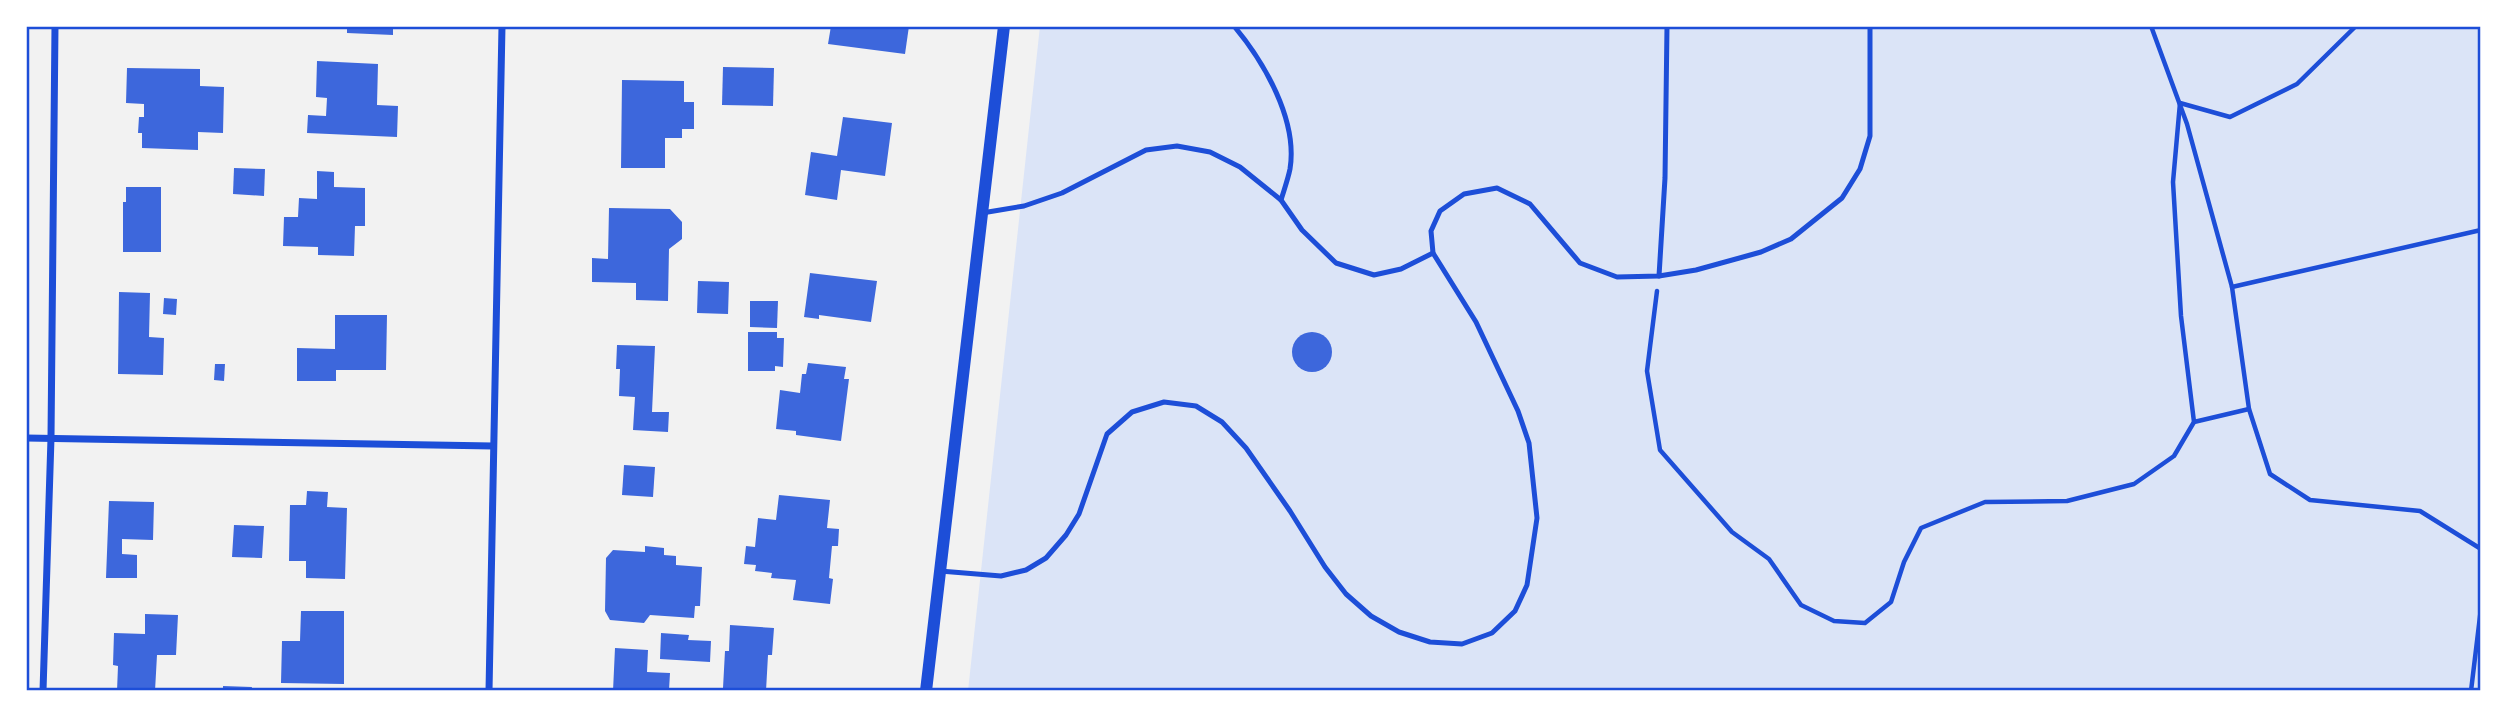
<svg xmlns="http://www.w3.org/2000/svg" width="2507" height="717" font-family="'Alegreya Sans',sans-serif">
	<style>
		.green { fill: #dbe4f7 }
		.building { fill: #3d67dc }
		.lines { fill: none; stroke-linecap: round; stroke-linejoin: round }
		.path { stroke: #1d4ed8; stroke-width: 4.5 }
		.service { stroke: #1d4ed8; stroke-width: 5 }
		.minor { stroke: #1d4ed8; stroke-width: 7 }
		.tertiary { stroke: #1d4ed8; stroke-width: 12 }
		.neatline { fill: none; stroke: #1d4ed8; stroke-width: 2.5 }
	</style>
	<rect width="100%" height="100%" fill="#f2f2f2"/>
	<polygon class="green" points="1040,26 2481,26 2481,691 968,691"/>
	<g class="building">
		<polygon points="347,26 393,26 393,35 347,33"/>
		<polygon points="831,26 909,26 905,54 828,44"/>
		<polygon points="317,61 378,64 377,105 398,106 397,137 307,133 308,115 326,116 327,98 316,97"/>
		<polygon points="723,67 774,68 773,106 722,105"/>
		<polygon points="127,68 200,69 200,86 224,87 223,133 198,132 198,150 142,148 142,133 138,133 139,117 144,117 144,104 126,103"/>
		<polygon points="622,80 684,81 684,102 694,102 694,129 682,129 682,138 665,138 665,168 621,168"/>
		<polygon points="843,117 892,123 885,176 841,170 837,200 805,195 811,152 837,156"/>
		<polygon points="234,168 265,169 264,196 233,194"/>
		<polygon points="317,171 334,172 334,187 365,188 365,226 355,226 354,256 318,255 318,247 283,246 284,217 298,217 299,198 317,199"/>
		<polygon points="126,187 161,187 161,252 123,252 123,202 126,202"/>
		<polygon points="609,208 670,209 682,222 682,239 669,249 668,301 636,300 636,283 592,282 592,258 608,259"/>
		<polygon points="810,273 877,281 871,322 819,315 819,319 804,317"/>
		<polygon points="698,281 729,282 728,314 697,313"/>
		<polygon points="119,292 150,293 149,337 164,338 163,375 118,374"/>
		<polygon points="164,298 177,299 176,315 163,314"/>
		<polygon points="750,301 778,301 777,328 750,327"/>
		<polygon points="335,315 387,315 386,370 336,370 336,381 297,381 297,348 335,349"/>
		<polygon points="748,332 777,332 777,338 784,338 783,367 775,366 775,371 748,371"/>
		<circle cx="1312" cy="352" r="20"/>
		<polygon points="617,345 655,346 652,412 669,412 668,432 633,430 635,397 619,396 620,369 616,369"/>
		<polygon points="808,363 846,367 844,379 849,379 841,441 796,435 796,431 776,429 780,390 800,393 802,374 806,374"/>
		<polygon points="215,364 225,364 224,381 214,380"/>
		<polygon points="624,465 655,467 653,497 622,495"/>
		<polygon points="307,491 328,492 327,507 347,508 345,579 306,578 306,561 289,561 290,505 306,505"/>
		<polygon points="779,495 830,500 827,528 839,529 838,546 832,546 829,578 833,579 830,604 793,600 796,580 771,578 772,573 755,571 756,565 744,564 746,546 755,547 758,518 776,520"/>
		<polygon points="109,501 154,502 153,540 122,539 122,554 137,555 137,578 106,578"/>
		<polygon points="234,525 264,526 262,558 232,557"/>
		<polygon points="645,546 664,548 664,555 676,556 676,565 702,567 700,606 695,606 694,618 650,615 644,623 610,620 605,611 606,558 613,550 645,552"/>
		<polygon points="301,611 344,611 344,684 281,683 282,641 300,641"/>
		<polygon points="145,614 178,615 176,655 157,655 155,691 117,691 118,666 113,665 114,633 145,634"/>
		<polygon points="730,625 774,628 772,655 768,655 766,691 728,691 728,688 723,688 725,651 729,651"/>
		<polygon points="661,633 689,635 688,640 711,641 710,662 660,659"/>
		<polygon points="615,648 648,650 647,672 670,673 669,690 613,691"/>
		<polygon points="223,686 252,687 251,691 223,691"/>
	</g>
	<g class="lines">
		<g class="path">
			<polyline points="2151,26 2187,124 2232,287 2249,409 2270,474 2310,500 2420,511 2481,549"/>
			<polyline points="2232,287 2481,230"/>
			<polyline points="1657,291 1647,371 1660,450 1732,532 1769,559 1801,605 1834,621 1865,623 1891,602 1904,562 1921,528 1985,502 2067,501 2134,484 2174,456 2194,422 2181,316 2173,182 2180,103 2230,117 2297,84 2356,26"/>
			<polyline points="2194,422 2249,409"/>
			<polyline points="2471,691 2481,608"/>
		</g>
		<g class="service">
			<path d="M 1234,26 C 1264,62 1298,120 1290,169 C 1288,179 1284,190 1281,200"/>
			<polyline points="982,213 1024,206 1062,193 1146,150 1177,146 1210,152 1240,167 1281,200 1302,230 1336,263 1374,275 1401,269 1433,253"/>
			<polyline points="1659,276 1665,178 1667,26"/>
			<polyline points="940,571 1001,576 1026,570 1046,558 1066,535 1079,514 1107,434 1132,412 1164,402 1196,406 1222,422 1246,448 1290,511 1325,567 1346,594 1371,616 1399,632 1430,642 1462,644 1492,633 1515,611 1527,585 1537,518 1529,443 1518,411 1476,322 1433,253 1431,231 1440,211 1464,194 1497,188 1530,204 1580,263 1617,277 1659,276 1696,270 1761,252 1791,239 1842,198 1860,169 1870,136 1870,26"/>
		</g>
		<g class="minor">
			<polyline points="26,438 493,446"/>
			<polyline points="43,691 51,438 55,26"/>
			<polyline points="489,691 502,26"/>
		</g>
		<polyline class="tertiary" points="926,691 1004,26"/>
	</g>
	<rect width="2507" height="717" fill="none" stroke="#ffffff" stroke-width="56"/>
	<rect x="28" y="28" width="2451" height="661" class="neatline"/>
</svg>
